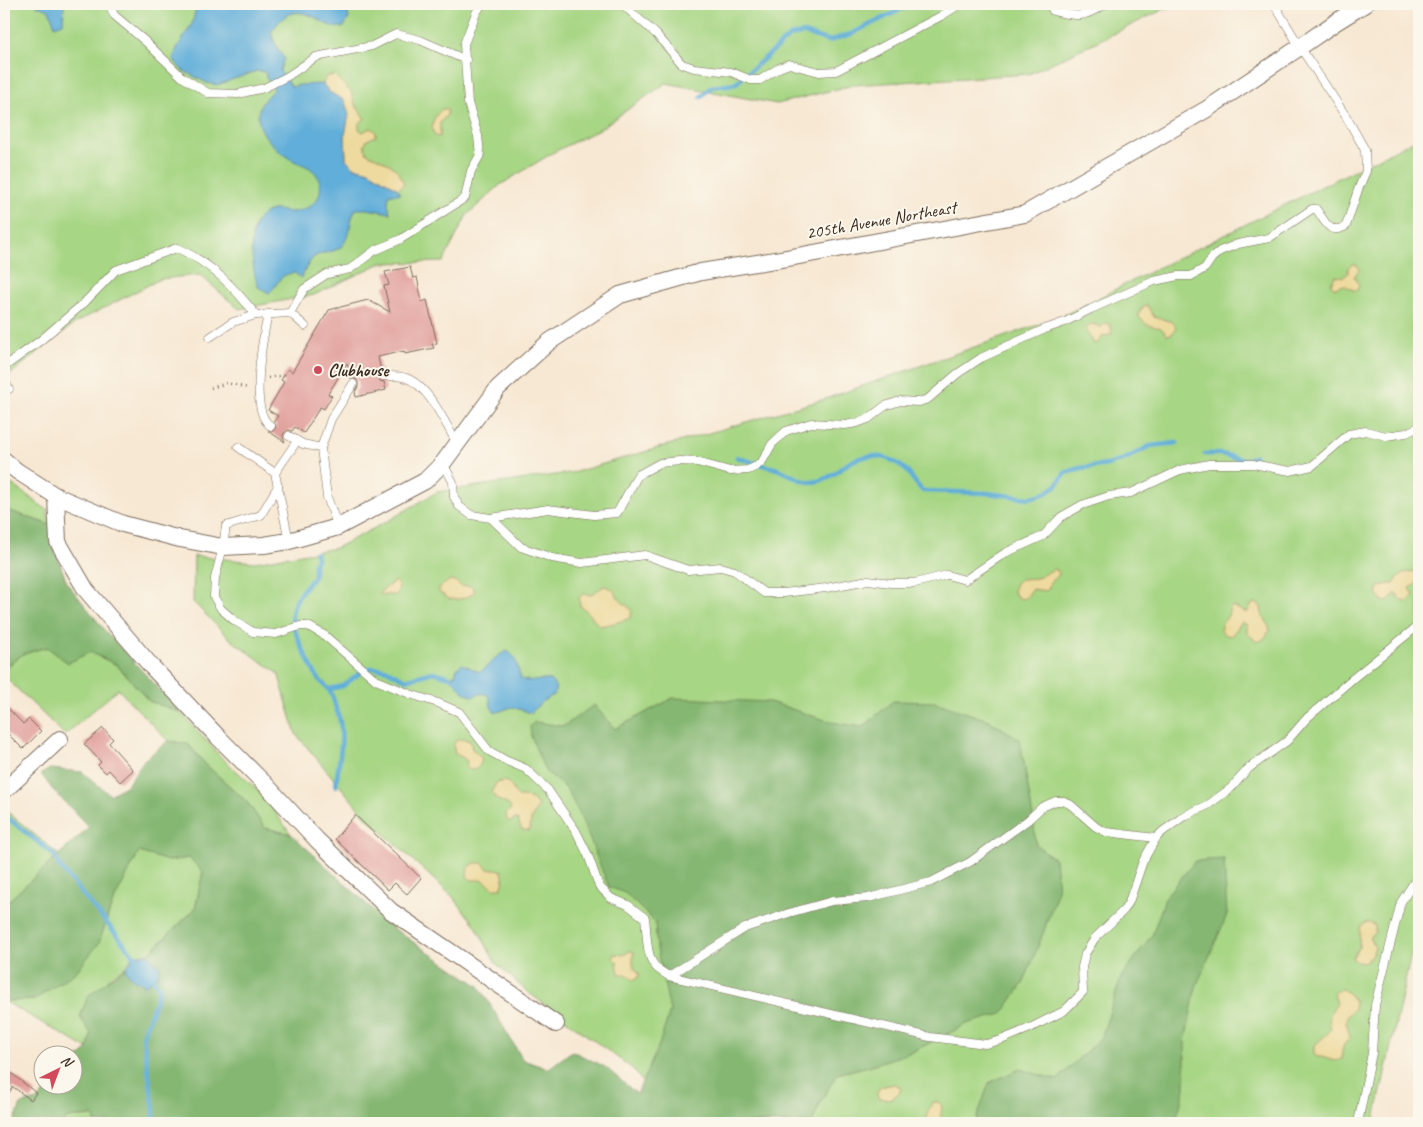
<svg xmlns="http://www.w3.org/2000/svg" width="1423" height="1127" font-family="Caveat,sans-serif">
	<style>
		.green { fill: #a7d684; stroke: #718051 }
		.forest { fill: #85b772; stroke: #607048 }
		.sand { fill: #eeda9e; stroke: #94825e }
		.water { fill: #60aed9; stroke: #4e6c7c }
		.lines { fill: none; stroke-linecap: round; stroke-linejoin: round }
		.stream { stroke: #60aed9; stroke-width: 4.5 }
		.building { fill: #e09b98 }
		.service-casing { stroke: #7d6c5d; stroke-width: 9 }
		.minor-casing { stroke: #7d6c5d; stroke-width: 18 }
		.path { stroke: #7d6c5d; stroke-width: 2.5; stroke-dasharray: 1 4; stroke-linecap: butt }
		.service { stroke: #fff; stroke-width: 8 }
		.minor { stroke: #fff; stroke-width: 16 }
		.poi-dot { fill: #d1495b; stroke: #fbf7ec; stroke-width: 2 }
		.labels { text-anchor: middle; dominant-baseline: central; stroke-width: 4; stroke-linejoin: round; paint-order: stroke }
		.street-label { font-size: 18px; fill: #3b2a1e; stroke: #fbf7ec }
		.poi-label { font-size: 18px; font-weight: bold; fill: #3b2a1e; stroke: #fbf7ec; text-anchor: start }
	</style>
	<rect width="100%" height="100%" fill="#fbf7ec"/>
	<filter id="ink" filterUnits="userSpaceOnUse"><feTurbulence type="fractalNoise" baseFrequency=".02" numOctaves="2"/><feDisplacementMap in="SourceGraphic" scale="10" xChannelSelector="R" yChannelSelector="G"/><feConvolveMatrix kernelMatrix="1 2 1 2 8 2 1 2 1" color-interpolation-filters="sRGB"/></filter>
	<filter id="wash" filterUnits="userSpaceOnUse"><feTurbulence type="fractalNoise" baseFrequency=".0096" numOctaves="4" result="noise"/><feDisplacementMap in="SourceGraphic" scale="20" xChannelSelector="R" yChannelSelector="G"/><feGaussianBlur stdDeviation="1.12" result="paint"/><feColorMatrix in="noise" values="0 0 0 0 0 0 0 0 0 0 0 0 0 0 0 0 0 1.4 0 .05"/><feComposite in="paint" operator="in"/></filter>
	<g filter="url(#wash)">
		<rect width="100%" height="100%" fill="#f7e8d3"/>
		<g class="green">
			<polygon points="4,4 1175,4 1029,74 853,85 777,104 666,83 598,130 554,152 500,185 467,215 443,262 381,263 314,295 239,309 200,275 160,279 75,323 4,379"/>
			<polygon points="1419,138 1419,918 1374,1123 673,1123 633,1069 525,990 495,962 476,926 453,897 366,817 296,734 278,673 231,640 193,602 194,556 255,562 336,548 386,522 437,492 576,472 825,399 1058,318"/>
			<polygon points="4,485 13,485 47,510 50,525 4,509"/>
			<polygon points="47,647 68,662 90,652 117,665 149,701 180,712 222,758 259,791 291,834 265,828 247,802 205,764 188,744 168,741 118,689 65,735 4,676 4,669 23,654"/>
			<polygon points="4,809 59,855 4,905"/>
			<path d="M 139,851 L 168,861 L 189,858 L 203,872 L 195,909 L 148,954 L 136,955 L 132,952 C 132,969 117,969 108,980 C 102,987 90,1037 88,1049 L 4,1001 L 34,1000 L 99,942 L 112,904 Z"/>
			<polygon points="93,1116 96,1123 63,1123 67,1118"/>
		</g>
		<g class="forest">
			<polygon points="4,509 50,525 54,548 67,583 106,632 180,712 149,701 117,665 90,652 68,663 47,647 23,654 4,669"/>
			<polygon points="673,698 770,702 831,722 863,727 893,701 935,702 988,720 1020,739 1033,817 1036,845 1055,859 1058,890 1042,936 1024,982 1002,1014 969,1023 912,1052 869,1066 837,1074 820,1103 812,1123 96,1123 93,1116 67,1118 63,1123 14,1123 21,1104 38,1100 50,1085 72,1084 73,1062 88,1049 91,1034 80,1017 88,996 126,967 126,971 159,967 148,954 195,909 203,872 189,858 168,861 139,852 112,904 99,943 76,972 34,1000 4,1001 4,905 89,827 53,790 41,774 50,769 82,772 110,795 127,785 144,760 168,741 188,744 205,764 247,802 265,828 291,834 394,929 479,986 523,1060 548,1069 572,1051 605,1067 637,1094 659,1045 670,1011 657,949 655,922 625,893 609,887 580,815 566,788 545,771 531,736 530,726 535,722 564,726 594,705 615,729"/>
			<polygon points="1224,859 1227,915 1196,987 1185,1041 1185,1089 1175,1123 979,1123 976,1120 989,1083 1020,1069 1057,1080 1102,1036 1121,977 1152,935 1166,896 1195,861"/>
		</g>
		<g class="sand">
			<path d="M 835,4 L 872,4 C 866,9 841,11 835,6 Z"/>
			<path d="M 334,75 L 351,92 L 355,104 L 365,119 L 359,123 L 359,129 L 363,132 L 370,128 C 375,130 376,131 376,136 L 367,140 L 364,145 L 367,153 C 383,161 399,165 404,184 L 398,189 L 369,171 L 354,167 L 346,159 L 345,135 L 349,114 L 344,100 L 329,92 L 323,84 L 325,77 Z"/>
			<path d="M 442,109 L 447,109 L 447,115 L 440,123 L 440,137 L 435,136 C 429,126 434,116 442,109 Z"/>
			<path d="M 1355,264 L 1358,266 L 1359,270 L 1354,277 L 1359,285 L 1357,290 L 1353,290 L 1344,285 L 1335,288 L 1332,286 L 1331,283 L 1335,276 C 1341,276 1344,279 1348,273 L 1348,268 L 1351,265 Z"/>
			<path d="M 1147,305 L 1154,317 L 1173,322 L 1176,328 L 1172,334 L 1167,335 L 1161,328 C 1149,325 1146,327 1138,315 L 1141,309 Z"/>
			<polygon points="1107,323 1111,326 1112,334 1102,337 1099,342 1094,344 1090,336 1086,332 1087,327 1093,324 1100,327"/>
			<polygon points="1054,569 1058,571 1059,575 1050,582 1049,588 1046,591 1032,589 1027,597 1022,599 1017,597 1013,591 1016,583 1021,579 1037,578"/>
			<path d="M 1416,571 L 1419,575 C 1419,582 1416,585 1410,588 L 1414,595 L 1408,602 L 1401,601 L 1396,593 L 1388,602 L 1382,601 L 1377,594 L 1379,587 L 1387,584 L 1394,584 C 1400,573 1405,572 1416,571 Z"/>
			<path d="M 450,580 L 455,581 L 461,586 L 471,586 L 475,590 C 470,599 458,600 449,599 L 439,592 L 439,588 Z"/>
			<polygon points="395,581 399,586 398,593 396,595 381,595 380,592"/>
			<path d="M 604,586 C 616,589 613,591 619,599 C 623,604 629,606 632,611 L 630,618 C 624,621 607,625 600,626 C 592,619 589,611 580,606 L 579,598 L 583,594 L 590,595 Z"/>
			<polygon points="1255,603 1261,606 1262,616 1266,620 1270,630 1264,639 1257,642 1247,633 1247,625 1242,622 1231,636 1226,635 1221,631 1221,625 1228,616 1229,611 1232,606 1247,613 1251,605"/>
			<path d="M 464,739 L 470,741 L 472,749 L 480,756 L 482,760 C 479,767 478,770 470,770 L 466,766 L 467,761 L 462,757 L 455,754 L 453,745 L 457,740 Z"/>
			<path d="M 504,781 L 509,783 L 518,797 C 527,797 533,797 538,806 L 531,820 L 530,830 L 526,831 L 521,829 L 518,820 L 515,819 L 510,822 L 507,820 L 506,814 L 511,809 L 509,805 L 496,799 L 492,791 L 496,783 Z"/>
			<polygon points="475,863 483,863 487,869 497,869 502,871 504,881 501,888 494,888 483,880 471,880 467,876 468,868"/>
			<polygon points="1367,922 1375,925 1375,932 1369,937 1375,946 1373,953 1365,963 1357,962 1352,958 1359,947 1360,927"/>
			<path d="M 630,951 L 634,952 C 633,961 631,967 639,973 L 639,977 L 633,980 L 626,974 L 619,974 L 617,962 L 613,958 L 615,954 L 623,955 Z"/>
			<path d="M 1341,988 L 1349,994 L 1355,1002 L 1354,1009 C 1341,1020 1348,1023 1350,1038 C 1343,1044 1341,1050 1342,1059 C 1332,1064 1327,1056 1317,1057 L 1314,1053 L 1314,1046 L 1331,1030 C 1328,1018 1329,1013 1337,1003 L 1333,993 Z"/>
			<path d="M 894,1084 L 899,1086 L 901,1090 C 895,1099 888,1100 878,1098 L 877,1093 L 880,1087 Z"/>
			<path d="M 933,1102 L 938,1102 L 942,1106 L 940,1123 L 928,1123 C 926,1115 928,1109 933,1102 Z"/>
		</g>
		<g class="water">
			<polygon points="37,4 64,4 63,23 55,26 49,10 37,6"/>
			<path d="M 191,4 L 346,4 L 349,18 L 344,27 C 330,29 326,23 314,17 C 293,7 282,15 271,33 L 277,48 L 284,58 L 280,71 L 292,87 L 299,85 L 323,84 L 329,92 L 344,100 L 349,114 L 345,135 L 346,159 L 354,167 L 369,171 L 398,189 L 400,194 L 389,194 L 388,203 L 390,213 L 367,209 L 356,209 C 349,220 351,235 342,246 C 334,254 321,251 313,258 C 308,263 304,272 301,278 L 295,273 C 278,274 280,283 269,293 L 258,287 C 252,267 242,216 273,210 C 279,209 285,212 291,212 C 307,211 323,201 320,184 C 317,165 300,166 287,157 C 272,147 252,126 260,107 C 263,100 269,94 274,89 L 267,79 L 265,72 L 257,71 L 217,85 L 207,83 L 182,70 L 173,59 L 177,48 L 192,24 L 196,8 Z"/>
			<path d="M 508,651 L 515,658 L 521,679 C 533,683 539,679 550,680 L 556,687 L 554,695 L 543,701 L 531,713 L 512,707 L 495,713 L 491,707 L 490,698 L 486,694 L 478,694 L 473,697 L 464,692 L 450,677 L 456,674 L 456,669 L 462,664 L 480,672 C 492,664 494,655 508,651 Z"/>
			<polygon points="132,952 136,955 148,954 160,967 157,976 146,985 133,979 126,971 126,967 132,960 130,954"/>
		</g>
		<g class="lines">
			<g class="stream">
				<polyline points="701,97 711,87 735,84 790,36 804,33 829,41 851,34 912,4"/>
				<polyline points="1205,454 1221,454 1246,460 1255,456"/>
				<path d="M 737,457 C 750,462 764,465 777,469 C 789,472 800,483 813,482 C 824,481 835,474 843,467 C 864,451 887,453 906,470 C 912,477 916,485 923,491 L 986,493 L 1029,498 L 1046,493 L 1057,485 L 1065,473 L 1081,468 L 1108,465 L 1125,459 L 1150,446 L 1177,443"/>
				<path d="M 316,553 L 317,559 L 314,564 L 314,577 C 304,587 292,602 292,617 C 292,630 310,665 317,677 C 321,683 327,686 330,691 C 334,699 336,709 339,717 C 345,739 338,764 336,786"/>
				<polyline points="330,689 343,686 360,673 371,668 385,669 406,680 433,672 450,677"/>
				<polyline points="4,815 54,855 60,867 135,957"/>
				<polyline points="151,977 160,988 143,1036 154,1109 154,1123"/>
			</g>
		</g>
		<g id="blocks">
			<g class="building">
				<polygon points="410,267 413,278 417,277 422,302 427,300 437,343 432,344 434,348 405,354 404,351 378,357 381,371 377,377 380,381 384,382 386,390 356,397 355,392 358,387 358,382 356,379 351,379 347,363 328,394 332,396 324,409 320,407 304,433 295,427 292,431 288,430 284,433 283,437 285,442 268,431 273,431 276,427 274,421 278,416 268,410 284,382 281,380 288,369 292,372 329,310 368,300 390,312 384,286 389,285 385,272"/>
				<polygon points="4,704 23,724 29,719 41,731 23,749 4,730"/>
				<polygon points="103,728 113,739 109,743 133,770 120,782 109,770 106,773 98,765 101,762 84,744"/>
				<polygon points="355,815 421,878 407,894 395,883 388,890 335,839"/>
				<polygon points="4,1067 36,1093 31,1100 13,1087 4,1100"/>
			</g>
		</g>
	</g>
	<g filter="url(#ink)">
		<use href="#blocks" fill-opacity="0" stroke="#7d6c5d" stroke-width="1"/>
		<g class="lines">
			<defs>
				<g id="service">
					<polyline points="109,4 114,15 146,42 182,77 208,93 238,94 264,88 288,76 316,57 372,46 396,34 420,40 466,60"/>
					<polyline points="622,4 656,34 682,64 694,68 731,72 751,80 760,80 779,68 789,64 819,72 836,71 941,16 960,4"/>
					<path d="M 1050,4 L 1053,11 C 1080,18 1082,17 1106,4"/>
					<polyline points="290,313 304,289 327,274 350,269 374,251 401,239 465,198 471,171 480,155 478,136 468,103 464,44 476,13 482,4"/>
					<path d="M 268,314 C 263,337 248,413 271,426"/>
					<polyline points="210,337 233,322 256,315 290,313 305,326"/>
					<path d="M 4,367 L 41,340 L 84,303 L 116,270 L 177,248 C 211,263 233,286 256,315"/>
					<path d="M 383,376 C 390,376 399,375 406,378 C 428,385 446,424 457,444"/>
					<polyline points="4,380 9,389"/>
					<polyline points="289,436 303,444 321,448"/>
					<polyline points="238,447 275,473 289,541"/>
					<polyline points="443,463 453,482 454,497 459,506 471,515 491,518 521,547 552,558 582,563 645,555 688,570 721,567 735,571 764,593 784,593 826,588 868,580 891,583 915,583 947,575 965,580 1005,553 1043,536 1061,517 1082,505 1109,496 1131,493 1180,470 1209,464 1253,464 1290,471 1312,466 1349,434 1366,431 1386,436 1406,433 1419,427"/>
					<polyline points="275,473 297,441"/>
					<path d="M 278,486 L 261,515 L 226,526 L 223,547 L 215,578 L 214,597 L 221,609 L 235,621 L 253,632 L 276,634 L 300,626 L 308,626 L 324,635 L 376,680 L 410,694 L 438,703 L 459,712 L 489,751 L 507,761 L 526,769 L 548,790 L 576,831 L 588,855 L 599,886 L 611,898 L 628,905 L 645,918 C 647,932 646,956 655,966 C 658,970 664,973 669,976 L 930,1037 L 986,1044 L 1001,1040 L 1030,1028 L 1064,1011 L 1083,992 L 1082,967 L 1085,954 L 1095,938 L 1124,910 L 1129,902 L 1143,861 L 1156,838 L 1162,832 L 1184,816 L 1208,805 L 1231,788 L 1249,768 L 1287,741 L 1307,718 L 1351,680 L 1419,625"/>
					<path d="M 491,518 L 548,509 L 594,515 L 617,513 L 638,475 L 660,463 L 680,461 L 697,462 L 730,471 L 748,470 L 757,466 L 763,460 L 772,444 L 786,431 L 811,423 L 845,425 L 857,423 L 868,419 L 885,406 L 900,401 L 919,402 L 928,399 L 957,374 L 981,358 L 1045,329 L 1065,322 L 1091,309 L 1154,281 L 1178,276 L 1191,276 L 1205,268 L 1212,258 L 1220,251 L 1238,244 L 1269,238 L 1312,209 L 1316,209 C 1325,220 1328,236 1346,226 L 1358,190 L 1366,171 L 1365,150 L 1347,118 L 1300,47 L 1274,4"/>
					<polyline points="338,527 327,497 321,448 331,419 353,384"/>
					<polyline points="669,976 745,928 789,913 832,901 868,898 931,882 970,862 1028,820 1042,807 1056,801 1064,801 1071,805 1096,827 1106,832 1156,838"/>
					<polyline points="1358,1123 1372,1053 1375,1005 1401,902 1419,875"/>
				</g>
				<g id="minor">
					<polyline points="4,460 17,471 56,496 123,524 180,539 223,547 264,545 289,541 338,527 425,481 443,463 498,388 549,342 620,295 701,272 793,257 1025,214 1207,109 1300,47 1336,22 1365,4"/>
					<polyline points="56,496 58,542 86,590 152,667 218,737 266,785 317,840 391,911 556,1024"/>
					<polyline points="4,791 60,739"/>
				</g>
			</defs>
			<use href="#service" class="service-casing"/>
			<use href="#minor" class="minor-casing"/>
			<g class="path">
				<polyline points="268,378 284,375"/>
				<polyline points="211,388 227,383 248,388"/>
			</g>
			<use href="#service" class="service"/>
			<use href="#minor" class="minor"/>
		</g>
	</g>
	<circle class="poi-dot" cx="318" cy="370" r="5"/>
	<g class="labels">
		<g class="street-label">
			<text transform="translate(881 220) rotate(-10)">205th Avenue Northeast</text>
		</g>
		<g class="poi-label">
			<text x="328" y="370">Clubhouse</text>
		</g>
	</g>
	<rect width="1423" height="1127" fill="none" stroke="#fbf7ec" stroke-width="20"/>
	<g transform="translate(58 1070) rotate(42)"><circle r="24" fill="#fbf7ec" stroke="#aea59a"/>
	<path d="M0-4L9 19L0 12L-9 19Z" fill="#d1495b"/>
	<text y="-8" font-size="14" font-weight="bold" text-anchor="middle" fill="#3b2a1e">N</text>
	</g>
</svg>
